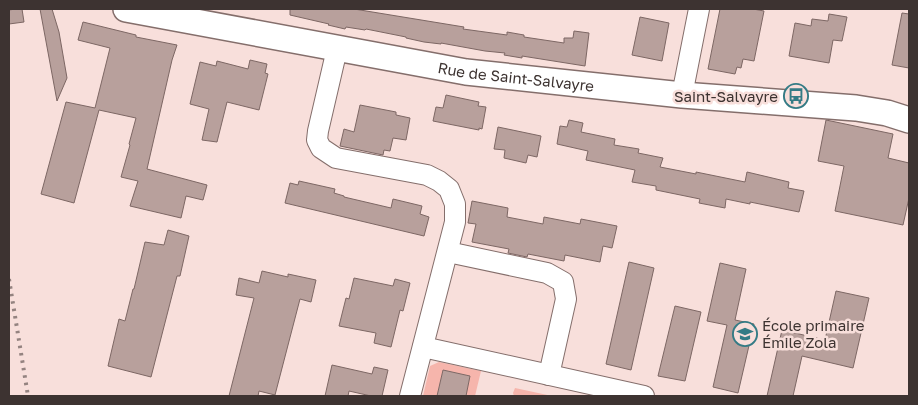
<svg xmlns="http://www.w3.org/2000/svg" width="918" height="405" font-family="'Golos Text',sans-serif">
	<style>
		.green { fill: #f6b5ac }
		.building { fill: #b8a09c; stroke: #7d6764 }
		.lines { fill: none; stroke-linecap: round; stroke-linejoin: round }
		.minor-casing { stroke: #846e6b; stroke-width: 22 }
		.tertiary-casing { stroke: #846e6b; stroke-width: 28 }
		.minor { stroke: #fff; stroke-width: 20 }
		.tertiary { stroke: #fff; stroke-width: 25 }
		.rail { stroke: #948380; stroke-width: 4; stroke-dasharray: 2.5 5; stroke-linecap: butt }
		.labels { text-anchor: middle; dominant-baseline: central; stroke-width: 5; stroke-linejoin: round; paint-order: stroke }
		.street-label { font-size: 15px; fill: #3d3331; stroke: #f8dfdb }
		.poi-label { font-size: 15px; fill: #3d3331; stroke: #f8dfdb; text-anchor: end }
	</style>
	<rect width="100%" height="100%" fill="#f8dfdb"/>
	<g class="green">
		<polygon points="439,362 481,371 475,396 465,396 470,376 443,370 437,396 423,396 430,366"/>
		<polygon points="515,388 552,396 514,396 513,393"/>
	</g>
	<g class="building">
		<polygon points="16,9 22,9 24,22 9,24 9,10"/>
		<polygon points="40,9 52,9 59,32 67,78 57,101"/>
		<polygon points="290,9 354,9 464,27 463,29 507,35 507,32 524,35 524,37 564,43 564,38 573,38 574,31 589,33 585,66 522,56 522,58 504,55 505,53 485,51 441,43 441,44 424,42 406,38 406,37 366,29 365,30 346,27 345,29 328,25 329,24 290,15"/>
		<polygon points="720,9 753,9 764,11 754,61 743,59 741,68 737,67 735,74 708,69"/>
		<polygon points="902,13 909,14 909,68 892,65"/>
		<polygon points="829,14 847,17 842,41 833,40 829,63 789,56 795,23 811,26 812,19 828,21"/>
		<polygon points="640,17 669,23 662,61 632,55"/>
		<polygon points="83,22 136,35 136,37 177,45 172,60 147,169 207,185 203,200 186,196 181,218 130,206 138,181 121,177 130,145 129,144 136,118 99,110 74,203 41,194 66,102 95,108 110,48 78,40"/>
		<polygon points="250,60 267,64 265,73 268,74 259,110 227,102 217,142 202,140 209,109 190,104 200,62 216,66 217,61 248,69"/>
		<polygon points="446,95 479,102 478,106 486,107 482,129 479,128 479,130 433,121 436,107 443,108"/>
		<polygon points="360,105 396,112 396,115 410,118 406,140 393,138 390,151 384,150 383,155 340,146 344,129 354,132"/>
		<polygon points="569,120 583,123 581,132 615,139 614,145 639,149 638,153 663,158 660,167 696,174 696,172 745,182 747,172 789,182 788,188 804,191 799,212 750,202 750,204 726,199 725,208 699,203 700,199 656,190 656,186 632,182 635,170 586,160 588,151 557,144 560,126 567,127"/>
		<polygon points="826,120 893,134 888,158 909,163 909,198 903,225 835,211 844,166 818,161"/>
		<polygon points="498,127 541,136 537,157 528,155 526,163 504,158 505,150 494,149"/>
		<polygon points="299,181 335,189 334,193 344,196 344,197 391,208 393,199 422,206 420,214 429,217 424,236 285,203 290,183 298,185"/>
		<polygon points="472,201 508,208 507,217 543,224 544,217 580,224 581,219 617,226 612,248 603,246 600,262 565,255 564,261 528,254 527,257 508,253 509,249 472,242 476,224 468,223"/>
		<polygon points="168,230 189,236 180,276 177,276 151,377 108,366 119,319 125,321 133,289 134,289 145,242 164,245"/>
		<polygon points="629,262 654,268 631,370 606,364"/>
		<polygon points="720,263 746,269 735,320 754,324 738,393 713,387 727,325 707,321"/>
		<polygon points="262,271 288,277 288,274 316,280 311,302 300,299 275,395 259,391 258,396 229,396 254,298 236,295 239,278 259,283"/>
		<polygon points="354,278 393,286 395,279 410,283 403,311 400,310 391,347 374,343 376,333 339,326 346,298 349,299"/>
		<polygon points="836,291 869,298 853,368 802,356 793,396 767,396 782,330 825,340"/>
		<polygon points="675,306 701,312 685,381 658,376"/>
		<polygon points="332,365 372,374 374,367 388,370 382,396 371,396 349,391 348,396 325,396"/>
		<polygon points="443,370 470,376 466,396 437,396"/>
	</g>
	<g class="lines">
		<defs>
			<g id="minor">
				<polyline points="337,49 318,131 317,140 321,148 336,158 427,175 439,181 449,189 455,204 455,222 410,396"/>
				<polyline points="682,95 699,9"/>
				<polyline points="448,252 547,273 563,282 566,299 549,375"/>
				<polyline points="423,347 644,396"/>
			</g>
			<g id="tertiary">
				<path id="s1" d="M 126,9 L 466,72 L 682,95 L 856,108 L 887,113 L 909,120"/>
			</g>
		</defs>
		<use href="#minor" class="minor-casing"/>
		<use href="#tertiary" class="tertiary-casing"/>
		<use href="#minor" class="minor"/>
		<use href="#tertiary" class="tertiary"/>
		<polyline class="rail" points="9,279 28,396"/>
	</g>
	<defs>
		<symbol id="bus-ring" viewBox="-11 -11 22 22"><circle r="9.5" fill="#f8dfdb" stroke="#347b85" stroke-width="1.5"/><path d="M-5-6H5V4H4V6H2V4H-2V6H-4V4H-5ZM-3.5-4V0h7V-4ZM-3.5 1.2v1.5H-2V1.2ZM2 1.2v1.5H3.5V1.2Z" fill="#347b85"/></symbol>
		<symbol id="school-ring" viewBox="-11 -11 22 22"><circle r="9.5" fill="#f8dfdb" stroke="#347b85" stroke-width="1.5"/><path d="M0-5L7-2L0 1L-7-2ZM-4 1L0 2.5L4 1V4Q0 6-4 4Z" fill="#347b85"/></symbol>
	</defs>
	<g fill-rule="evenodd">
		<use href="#bus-ring" x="782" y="82" width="28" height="28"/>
		<use href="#school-ring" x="731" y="320" width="28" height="28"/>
	</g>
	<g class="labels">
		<g class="street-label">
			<text stroke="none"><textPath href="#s1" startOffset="396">Rue de Saint-Salvayre</textPath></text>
		</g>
		<g class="poi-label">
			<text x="778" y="96">Saint-Salvayre</text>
			<text x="762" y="325" text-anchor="start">École primaire<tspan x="762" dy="17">Émile Zola</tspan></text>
		</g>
	</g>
	<rect width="918" height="405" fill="none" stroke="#3d3331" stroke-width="20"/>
</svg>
